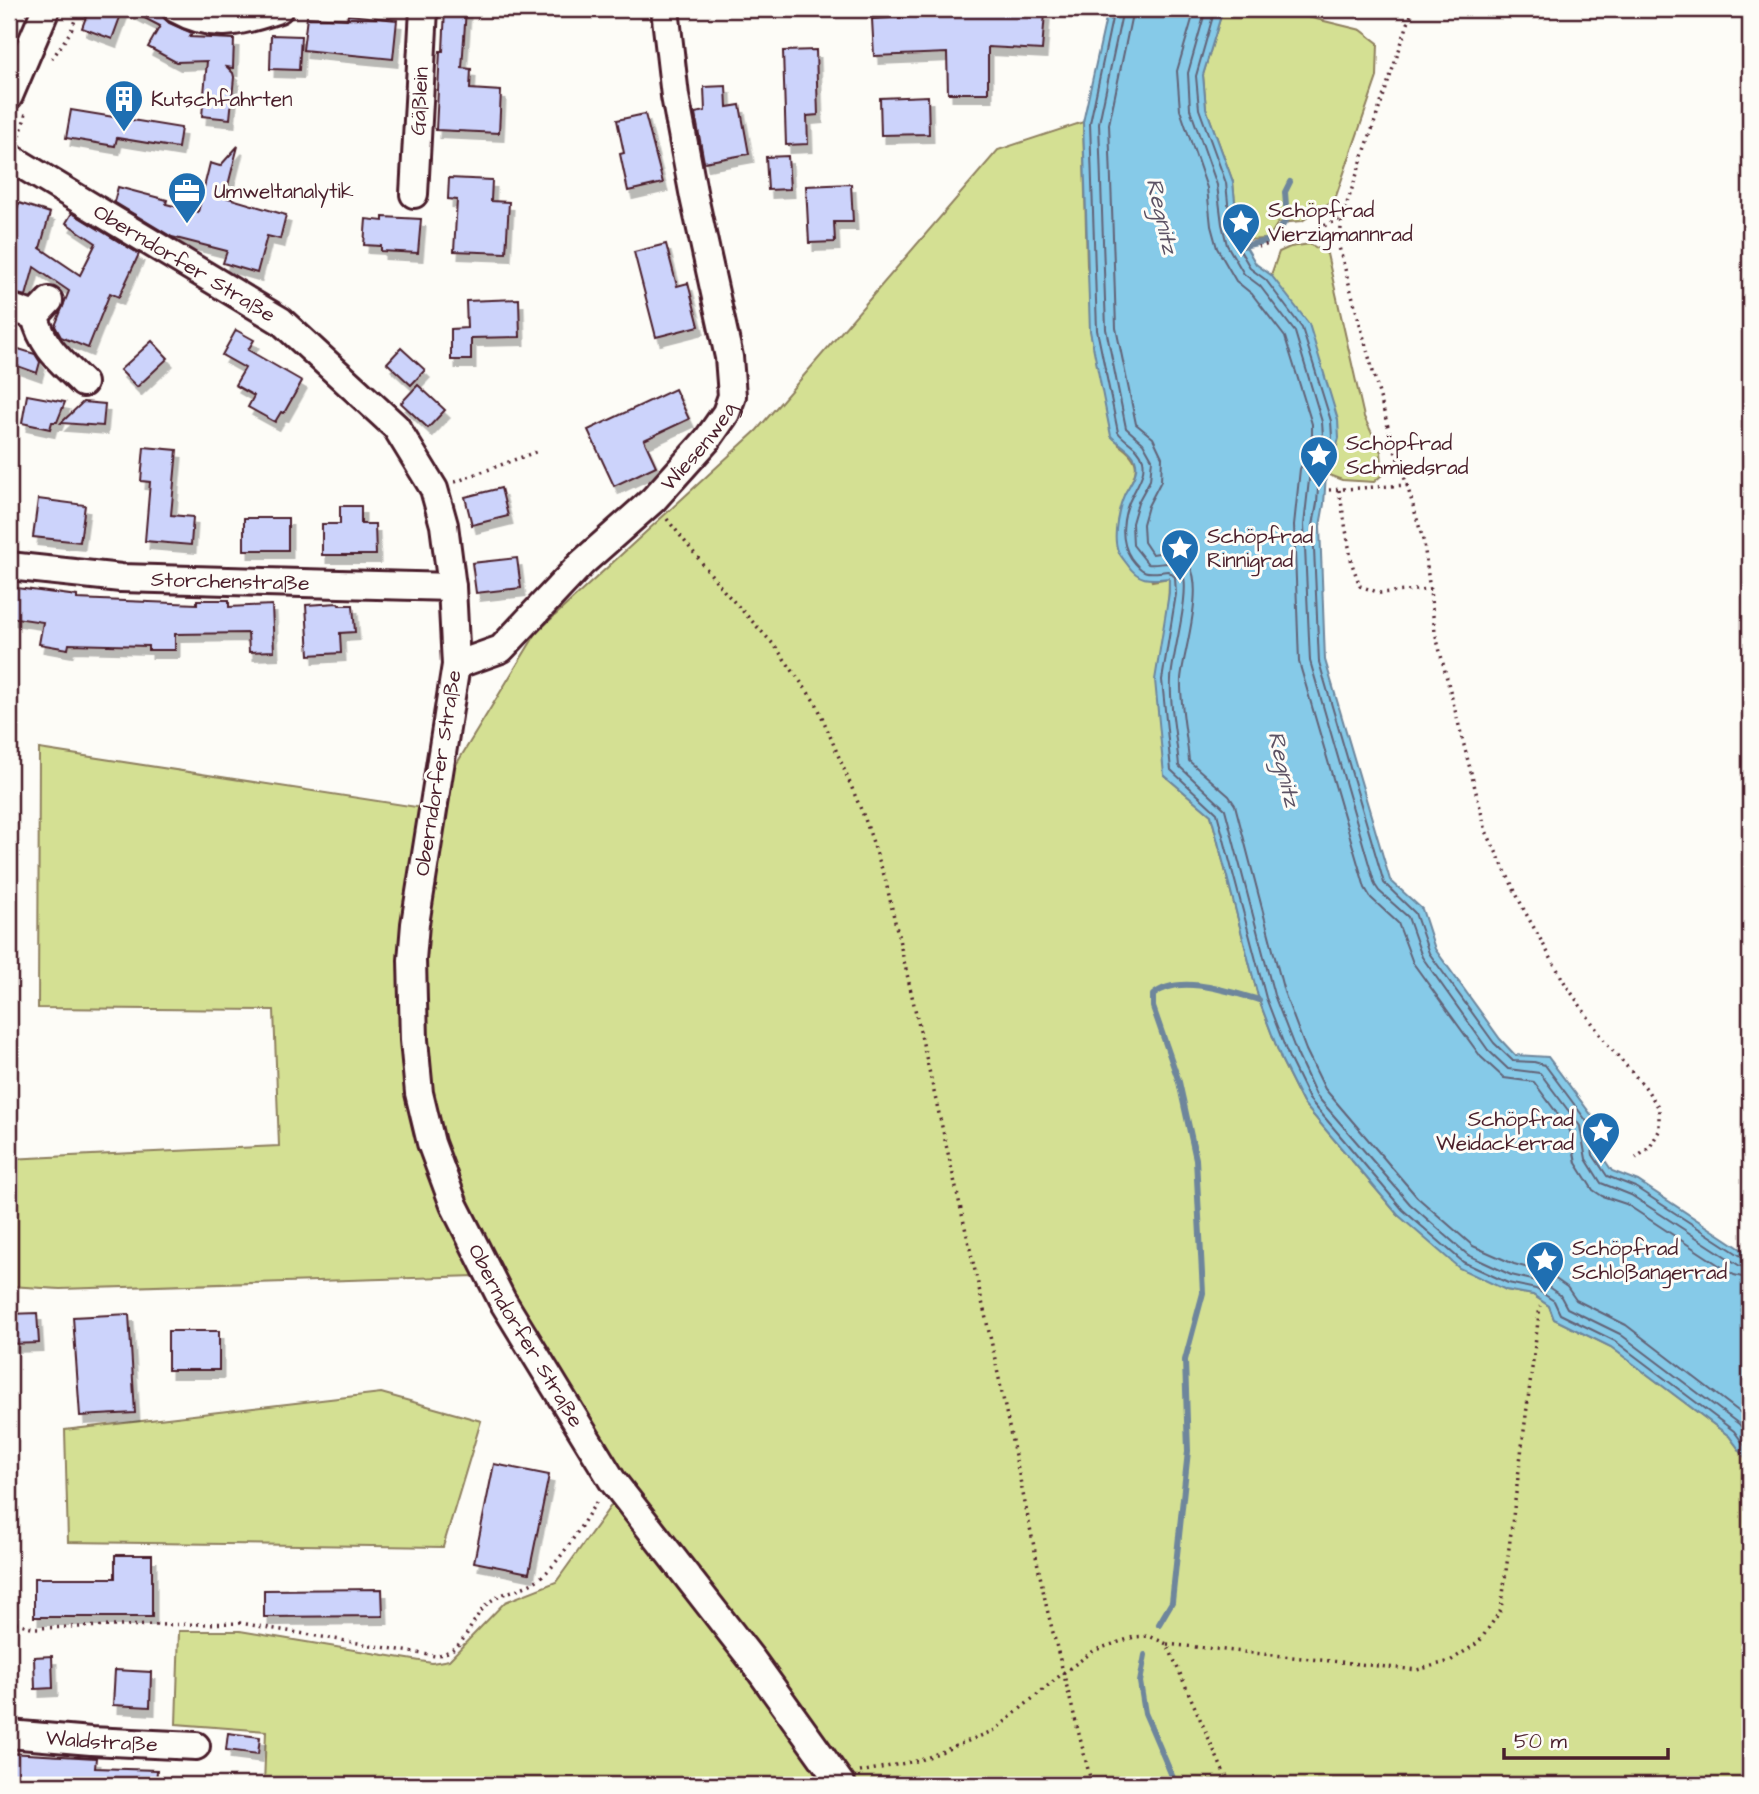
<svg xmlns="http://www.w3.org/2000/svg" width="1759" height="1794" font-family="'Architects Daughter',sans-serif">
	<style>
		.green { fill: #d4e093; stroke: #8f805f; stroke-width: 2 }
		.water { fill: #86cae8; stroke: #6e869c; stroke-width: 2 }
		.lines { fill: none; stroke-linecap: round; stroke-linejoin: round }
		.shore { stroke: #626377; stroke-width: 2 }
		.stream { stroke: #6e869c; stroke-width: 6 }
		.building { fill: #ccd3fb; stroke: #4a1f2b; stroke-width: 2; filter: url(#shadow) }
		.minor-casing { stroke: #4a1f2b; stroke-width: 32 }
		.path { stroke: #4a1f2b; stroke-width: 3.5; stroke-dasharray: 2 5; stroke-linecap: butt }
		.minor { stroke: #fdfcf7; stroke-width: 26 }
		.labels { text-anchor: middle; dominant-baseline: central; stroke-width: 6; stroke-linejoin: round; paint-order: stroke }
		.poi-label { font-size: 21px; fill: #4a1f2b; stroke: #fdfcf7; text-anchor: start }
		.street-label { font-size: 21px; fill: #4a1f2b; stroke: #fdfcf7 }
		.water-label { font-size: 23px; font-style: italic; fill: #5c5264; stroke: #fdfcf7 }
	</style>
	<defs>
		<filter id="shadow"><feDropShadow dx="4.5" dy="8" stdDeviation="0" flood-color="#0004"/></filter>
	</defs>
	<rect width="100%" height="100%" fill="#fdfcf7"/>
	<filter id="ink" filterUnits="userSpaceOnUse"><feTurbulence type="fractalNoise" baseFrequency=".0143" numOctaves="2"/><feDisplacementMap in="SourceGraphic" scale="14" xChannelSelector="R" yChannelSelector="G"/><feConvolveMatrix kernelMatrix="1 2 1 2 8 2 1 2 1" color-interpolation-filters="sRGB"/></filter>
	<g filter="url(#ink)">
		<g class="green">
			<polygon points="1223,9 1275,9 1361,30 1378,43 1377,77 1335,199 1302,221 1278,223 1268,239 1242,240 1237,222 1233,182 1206,108 1203,75"/>
			<path d="M 1083,122 L 1087,266 L 1119,445 C 1145,463 1136,473 1124,496 L 1152,581 L 1169,578 L 1164,775 L 1211,815 L 1259,1000 L 1282,1061 L 1303,1103 L 1398,1215 L 1506,1290 L 1533,1295 L 1549,1306 L 1554,1319 L 1611,1347 L 1729,1436 L 1750,1464 L 1750,1785 L 264,1785 L 266,1731 L 176,1724 L 179,1631 L 240,1631 L 432,1663 L 449,1660 L 505,1602 L 556,1582 L 625,1486 L 476,1276 L 60,1289 L 9,1286 L 9,1159 L 279,1146 L 274,1010 L 38,1008 L 39,749 L 429,809 L 537,632 L 757,430 L 998,150 Z"/>
			<polygon points="1310,244 1327,254 1364,417 1381,452 1383,474 1374,482 1342,480 1326,474 1332,465 1271,275 1279,252 1290,247"/>
			<polygon points="381,1393 481,1421 443,1547 68,1542 65,1430"/>
		</g>
		<path class="water" d="M 1108,9 L 1223,9 L 1203,75 L 1206,108 L 1233,182 L 1237,222 L 1242,240 L 1256,264 L 1271,275 L 1309,324 L 1338,420 L 1339,438 L 1332,465 L 1326,474 L 1324,504 L 1320,526 L 1325,660 L 1390,880 L 1422,909 L 1435,949 L 1500,1039 L 1515,1055 L 1548,1057 L 1595,1120 L 1600,1153 L 1612,1171 L 1638,1181 L 1750,1255 L 1750,1464 L 1729,1436 L 1611,1347 L 1554,1319 L 1549,1306 L 1533,1295 L 1506,1290 L 1459,1268 L 1398,1215 L 1303,1103 L 1282,1061 L 1259,1000 L 1211,815 L 1164,775 L 1155,680 L 1169,593 L 1169,578 C 1150,580 1139,582 1127,564 C 1124,560 1120,555 1118,551 C 1112,536 1119,506 1125,493 C 1130,484 1138,474 1136,463 C 1135,452 1118,444 1111,436 L 1090,331 L 1083,122 Z"/>
		<g class="lines">
			<g class="shore">
				<path d="M 1114,9 L 1090,123 L 1097,330 L 1118,432 C 1125,442 1140,447 1143,460 C 1146,473 1137,485 1132,496 C 1122,515 1119,540 1131,558 C 1144,576 1148,573 1168,571 L 1175,577 L 1176,594 L 1162,680 L 1171,770 L 1217,813 L 1266,998 L 1289,1058 L 1309,1099 L 1403,1210 L 1463,1262 L 1508,1283 L 1536,1289 L 1554,1301 L 1560,1314 L 1615,1341 L 1734,1431 L 1750,1453"/>
				<path d="M 1123,9 L 1099,123 L 1106,329 L 1126,428 L 1143,443 L 1152,459 L 1150,480 L 1138,502 L 1132,523 L 1133,545 L 1148,564 C 1160,566 1174,557 1182,571 C 1192,589 1172,655 1171,679 C 1169,705 1177,739 1179,766 L 1225,809 L 1274,995 L 1297,1054 L 1316,1095 L 1410,1204 L 1468,1255 L 1511,1275 L 1541,1282 L 1560,1295 L 1567,1308 L 1620,1334 L 1739,1424 L 1750,1438"/>
				<path d="M 1133,9 L 1109,124 L 1114,265 L 1116,328 L 1136,424 L 1153,438 L 1162,457 L 1161,481 L 1148,506 L 1143,524 L 1144,542 L 1152,554 C 1160,553 1167,551 1174,553 C 1215,563 1183,650 1181,679 C 1180,705 1187,735 1189,761 L 1229,796 L 1235,805 L 1284,992 L 1306,1050 L 1325,1089 L 1417,1197 L 1473,1246 L 1514,1264 L 1547,1273 L 1567,1287 L 1576,1300 L 1626,1325 L 1750,1420"/>
				<polyline points="1195,9 1177,71 1180,110 1207,188 1211,226 1217,248 1236,281 1252,294 1285,337 1312,424 1312,435 1307,454 1300,469 1294,525 1299,662 1365,888 1371,898 1398,923 1413,963 1481,1057 1504,1078 1534,1082 1570,1131 1576,1163 1593,1190 1602,1196 1626,1204 1734,1275 1750,1279"/>
				<polyline points="1206,9 1188,73 1190,109 1217,185 1222,224 1227,245 1244,274 1260,286 1295,332 1322,422 1323,436 1317,458 1310,471 1304,525 1310,661 1375,885 1379,891 1408,917 1422,957 1488,1050 1508,1069 1540,1073 1580,1126 1586,1159 1601,1183 1631,1195 1740,1266 1750,1268"/>
				<polyline points="1215,9 1196,76 1199,109 1226,183 1230,223 1235,242 1251,269 1266,280 1302,328 1331,421 1332,437 1325,462 1319,473 1317,503 1313,526 1319,662 1384,883 1415,913 1429,953 1494,1043 1513,1061 1534,1062 1545,1065 1588,1123 1593,1155 1607,1176 1635,1187 1744,1258 1750,1260"/>
			</g>
			<g class="stream">
				<polyline points="1243,246 1266,241 1274,237 1287,219 1285,192 1290,182"/>
				<path d="M 1159,1624 L 1172,1602 L 1188,1451 L 1185,1360 L 1203,1293 L 1196,1159 L 1179,1082 L 1153,1007 L 1153,995 C 1178,973 1231,992 1259,1000"/>
				<polyline points="1145,1655 1140,1682 1145,1713 1176,1785"/>
			</g>
		</g>
		<g class="building">
			<polygon points="89,9 123,9 112,39 82,28"/>
			<polygon points="127,9 160,9 163,17 169,23 192,33 190,37 234,39 233,68 227,67 233,73 234,77 230,119 202,116 207,61 176,62 148,47 160,26"/>
			<polygon points="445,9 466,9 462,68 471,69 470,89 501,91 499,133 436,130 440,51 443,51"/>
			<polygon points="946,9 989,9 1045,13 1042,50 988,47 988,93 948,93 947,53 874,56 872,19 946,15"/>
			<polygon points="348,15 397,20 393,59 303,50 307,17 347,19"/>
			<polygon points="271,35 301,36 299,70 270,69"/>
			<polygon points="816,50 818,115 807,116 808,144 786,145 783,51"/>
			<polygon points="726,86 727,107 740,105 749,154 704,162 695,113 705,111 704,87"/>
			<polygon points="928,96 929,134 881,135 880,98"/>
			<polygon points="71,110 181,128 178,148 117,138 115,146 66,138"/>
			<polygon points="645,114 663,183 628,191 620,154 624,153 617,120"/>
			<polygon points="238,146 225,197 286,215 280,239 267,236 257,273 223,263 227,251 172,237 114,202 118,187 167,200 166,204 198,212 210,163 220,166"/>
			<polygon points="788,156 790,189 768,190 766,157"/>
			<polygon points="449,178 492,180 491,201 509,202 506,253 454,251 457,200 448,199"/>
			<polygon points="851,184 853,222 834,222 835,242 809,243 806,186"/>
			<polygon points="19,203 50,213 40,248 80,275 96,243 66,223 72,213 139,254 119,297 110,293 88,348 61,337 55,326 69,291 34,267 26,296 9,292 9,238"/>
			<polygon points="383,217 421,219 418,253 381,251 381,246 364,245 366,219 383,221"/>
			<polygon points="666,244 677,286 688,283 699,326 656,337 634,252"/>
			<polygon points="519,299 520,337 471,338 471,360 451,360 451,329 467,328 466,301"/>
			<polygon points="236,330 254,340 248,350 302,381 284,413 281,412 275,422 248,407 254,396 235,385 245,368 222,355"/>
			<polygon points="152,341 168,358 137,387 120,370"/>
			<polygon points="9,346 35,354 40,362 37,373 9,363"/>
			<polygon points="401,348 425,370 411,385 387,363"/>
			<polygon points="418,385 445,410 428,428 401,403"/>
			<polygon points="675,389 689,419 644,440 656,466 614,486 588,430"/>
			<polygon points="27,395 65,402 57,422 52,422 50,429 22,423"/>
			<polygon points="83,402 105,404 103,426 61,423"/>
			<polygon points="144,447 177,450 171,515 193,517 191,545 145,541 150,482 141,481"/>
			<polygon points="501,488 508,516 472,525 465,497"/>
			<polygon points="38,499 85,505 80,542 33,537"/>
			<polygon points="340,506 361,506 361,524 375,524 376,555 322,555 322,524 340,524"/>
			<rect x="244" y="518" width="44" height="32"/>
			<polygon points="517,558 521,588 476,593 472,563"/>
			<polygon points="9,587 77,596 77,599 197,604 197,600 229,600 229,607 272,605 274,651 249,652 248,633 175,634 175,650 148,650 148,646 69,644 68,649 39,644 43,622 9,617"/>
			<polygon points="338,603 339,605 353,605 355,632 340,633 341,653 309,655 306,605"/>
			<polygon points="37,1313 39,1343 9,1344 9,1314"/>
			<polygon points="129,1314 135,1413 80,1416 73,1317"/>
			<rect x="168" y="1331" width="51" height="39"/>
			<polygon points="494,1464 549,1475 529,1573 474,1562"/>
			<polygon points="115,1555 152,1555 152,1617 34,1617 34,1578 115,1578"/>
			<polygon points="382,1589 383,1616 264,1617 264,1590"/>
			<polygon points="52,1656 53,1688 35,1689 34,1657"/>
			<polygon points="115,1670 151,1672 150,1707 113,1705"/>
			<polygon points="228,1733 260,1737 258,1754 226,1750"/>
			<polygon points="9,1753 96,1758 95,1768 157,1770 156,1785 9,1785"/>
		</g>
		<g class="lines">
			<defs>
				<g id="minor">
					<path d="M 176,9 C 213,30 241,22 279,9"/>
					<polyline points="9,96 46,9"/>
					<path id="s1" d="M 9,157 L 281,321 L 396,427 L 434,489 L 444,525 L 452,587 L 456,665 L 415,924 L 412,960 L 414,1040 L 419,1093 L 431,1143 L 454,1205 L 502,1300 L 612,1480 L 753,1661 L 842,1785"/>
					<path id="s2" d="M 414,194 L 424,9"/>
					<path d="M 49,301 L 35,316 C 42,347 61,361 83,383"/>
					<polyline points="9,307 35,316"/>
					<path id="s3" d="M 9,566 L 121,578 L 452,587"/>
					<path id="s4" d="M 456,665 L 501,649 L 582,563 L 653,500 L 707,440 L 726,413 L 732,396 L 729,357 L 694,197 L 675,96 L 665,9"/>
					<path id="s5" d="M 9,1734 L 91,1741 L 196,1746"/>
				</g>
			</defs>
			<use href="#minor" class="minor-casing"/>
			<g class="path">
				<polyline points="1735,9 1750,18"/>
				<polyline points="52,59 71,31 79,9"/>
				<polyline points="20,136 26,113"/>
				<polyline points="1258,247 1303,235 1342,218"/>
				<polyline points="455,482 538,451"/>
				<polyline points="1407,485 1424,543 1435,632 1486,831 1524,910 1566,985 1606,1043 1645,1087 1659,1108 1659,1131 1650,1147 1636,1158"/>
				<polyline points="1329,490 1407,485 1393,445 1339,247 1342,218 1413,9"/>
				<polyline points="1339,490 1352,564 1360,586 1380,593 1430,589"/>
				<polyline points="667,519 725,592 775,646 817,705 865,819 885,878 992,1345 1047,1609 1092,1785"/>
				<path d="M 9,1621 L 35,1628 L 240,1623 L 435,1656 C 468,1649 466,1627 486,1605 C 499,1592 519,1591 534,1582 C 559,1567 581,1525 597,1501"/>
				<polyline points="1167,1644 1417,1670 1450,1661 1479,1642 1501,1610 1540,1306"/>
				<polyline points="860,1772 921,1760 995,1730 1063,1673 1095,1650 1134,1637 1149,1636 1167,1644 1224,1773 1234,1785"/>
			</g>
			<use href="#minor" class="minor"/>
		</g>
	</g>
	<defs>
		<symbol id="building-pin" viewBox="-11 -11 22 30"><path d="M0 17L-7.5 6A9.5 9.5 0 1 1 7.5 6Z" fill="#1f6fb2" stroke="#fdfcf7"/><path d="M-4-6H4V6H1V3H-1V6H-4ZM-2.5-4.3h1.7v1.8h-1.7ZM.8-4.3h1.7v1.8H.8ZM-2.5-1h1.7V.8h-1.7ZM.8-1h1.7V.8H.8Z" fill="#fff"/></symbol>
		<symbol id="office-pin" viewBox="-11 -11 22 30"><path d="M0 17L-7.5 6A9.5 9.5 0 1 1 7.5 6Z" fill="#1f6fb2" stroke="#fdfcf7"/><path d="M-6-3h4V-5.5h4V-3h4V5H-6ZM-1-4.5V-3h2v-1.5ZM-6 0V1H6V0Z" fill="#fff"/></symbol>
		<symbol id="sight-pin" viewBox="-11 -11 22 30"><path d="M0 17L-7.5 6A9.5 9.5 0 1 1 7.5 6Z" fill="#1f6fb2" stroke="#fdfcf7"/><path d="M0-6L1.8-2.2L6-1.7L2.9 1.2L3.7 5.4L0 3.3L-3.7 5.4L-2.9 1.2L-6-1.7L-1.8-2.2Z" fill="#fff"/></symbol>
	</defs>
	<g fill-rule="evenodd">
		<use href="#building-pin" x="102" y="77" width="44" height="60"/>
		<use href="#office-pin" x="165" y="169" width="44" height="60"/>
		<use href="#sight-pin" x="1219" y="200" width="44" height="60"/>
		<use href="#sight-pin" x="1297" y="433" width="44" height="60"/>
		<use href="#sight-pin" x="1158" y="526" width="44" height="60"/>
		<use href="#sight-pin" x="1579" y="1109" width="44" height="60"/>
		<use href="#sight-pin" x="1523" y="1238" width="44" height="60"/>
	</g>
	<g class="labels">
		<g class="poi-label">
			<text x="151" y="99">Kutschfahrten</text>
			<text x="214" y="191">Umweltanalytik</text>
			<text x="1268" y="210">Schöpfrad<tspan x="1268" dy="24">Vierzigmannrad</tspan></text>
			<text x="1346" y="443">Schöpfrad<tspan x="1346" dy="24">Schmiedsrad</tspan></text>
			<text x="1207" y="536">Schöpfrad<tspan x="1207" dy="24">Rinnigrad</tspan></text>
			<text x="1574" y="1119" text-anchor="end">Schöpfrad<tspan x="1574" dy="24">Weidackerrad</tspan></text>
			<text x="1572" y="1248">Schöpfrad<tspan x="1572" dy="24">Schloßangerrad</tspan></text>
		</g>
		<g class="street-label">
			<text stroke="none"><textPath href="#s2" startOffset="93">Gäßlein</textPath></text>
			<text stroke="none"><textPath href="#s1" startOffset="205">Oberndorfer Straße</textPath></text>
			<text stroke="none"><textPath href="#s4" startOffset="331">Wiesenweg</textPath></text>
			<text stroke="none"><textPath href="#s3" startOffset="222">Storchenstraße</textPath></text>
			<text transform="translate(438 773) rotate(-81)">Oberndorfer Straße</text>
			<text stroke="none"><textPath href="#s1" startOffset="1423">Oberndorfer Straße</textPath></text>
			<text stroke="none"><textPath href="#s5" startOffset="93">Waldstraße</textPath></text>
		</g>
		<g class="water-label">
			<text transform="translate(1162 216) rotate(77)">Regnitz</text>
			<text transform="translate(1284 769) rotate(77)">Regnitz</text>
		</g>
	</g>
	<rect width="1759" height="1794" fill="none" stroke="#fdfcf7" stroke-width="35"/>
	<rect x="18" y="18" width="1724" height="1759" fill="none" stroke="#4a1f2b" stroke-width="2.5" filter="url(#ink)"/>
	<path d="M1504 1748v10h164v-10" fill="none" stroke="#4a1f2b" stroke-width="3.5"/>
	<text x="1514" y="1748" font-size="21" fill="#4a1f2b" stroke="#fdfcf7" stroke-width="5" paint-order="stroke">50 m</text>
</svg>
